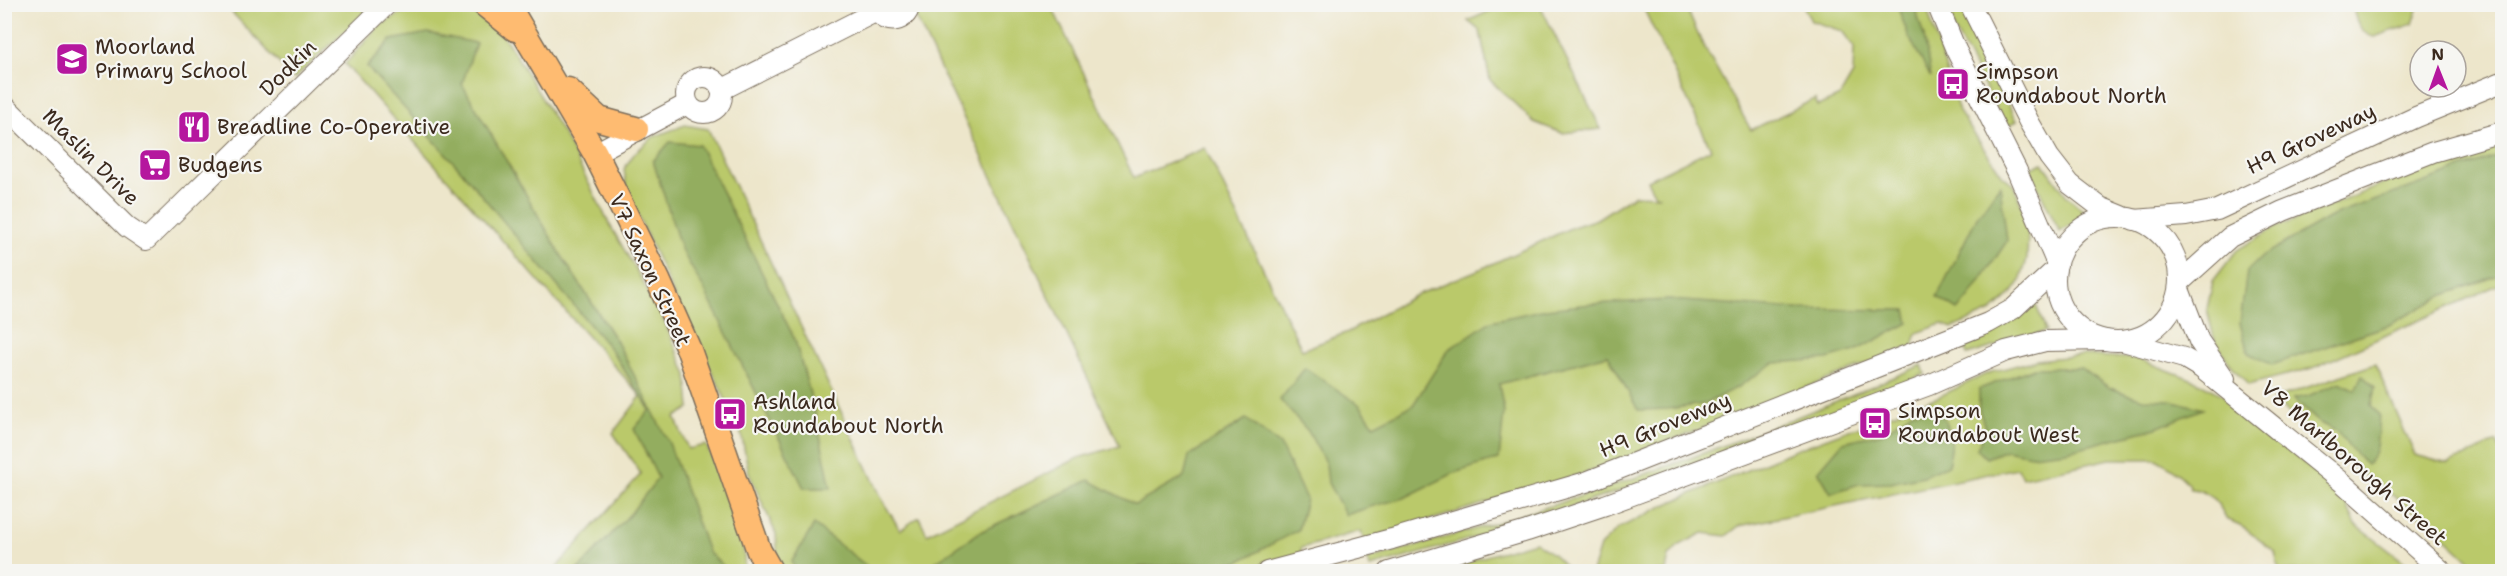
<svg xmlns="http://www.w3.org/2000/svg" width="2507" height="576" font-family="'Shantell Sans',sans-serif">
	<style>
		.green { fill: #bac96b; stroke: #7a7a44; stroke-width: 1.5 }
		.forest { fill: #93ad5f; stroke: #676c3e; stroke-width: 1.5 }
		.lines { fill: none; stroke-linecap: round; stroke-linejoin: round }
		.minor-casing { stroke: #796c5b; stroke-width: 22 }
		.major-casing { stroke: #796c5b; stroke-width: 27 }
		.minor { stroke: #fff; stroke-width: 20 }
		.major { stroke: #febb71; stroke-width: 24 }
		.labels { text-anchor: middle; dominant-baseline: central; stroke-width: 4.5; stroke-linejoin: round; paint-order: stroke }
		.poi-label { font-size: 21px; fill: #3b2a1e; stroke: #f6f6f2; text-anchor: start }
		.street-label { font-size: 21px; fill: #3b2a1e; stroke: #f6f6f2 }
	</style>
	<rect width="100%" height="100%" fill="#f6f6f2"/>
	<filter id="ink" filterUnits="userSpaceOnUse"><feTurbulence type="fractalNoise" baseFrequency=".0167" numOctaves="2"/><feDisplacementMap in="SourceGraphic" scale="12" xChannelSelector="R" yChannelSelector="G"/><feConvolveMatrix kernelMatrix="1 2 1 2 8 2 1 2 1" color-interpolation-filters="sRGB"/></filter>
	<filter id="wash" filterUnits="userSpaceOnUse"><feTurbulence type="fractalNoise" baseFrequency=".008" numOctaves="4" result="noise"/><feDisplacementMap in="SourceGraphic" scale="24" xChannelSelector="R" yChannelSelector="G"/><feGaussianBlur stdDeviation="1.35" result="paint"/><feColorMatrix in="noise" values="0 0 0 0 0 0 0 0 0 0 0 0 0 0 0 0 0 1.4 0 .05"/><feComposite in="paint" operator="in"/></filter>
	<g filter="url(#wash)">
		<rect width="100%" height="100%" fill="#ede6cb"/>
		<g class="green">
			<polygon points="225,5 373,5 294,79"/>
			<path d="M 415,5 L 474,5 L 498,28 L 516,55 L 566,139 L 611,227 L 635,268 L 665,323 L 687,375 L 690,408 L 675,417 L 688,449 L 706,445 C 722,479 748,534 744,571 L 553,571 L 641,474 L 613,433 L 641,396 L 345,64 L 379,26 Z"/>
			<polygon points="910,5 1051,5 1134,178 1205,148 1302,350 1348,332 1414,296 1483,268 1573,227 1597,219 1634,195 1660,196 1655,195 1647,180 1711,149 1642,5 1685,5 1701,41 1751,130 1815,99 1818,106 1840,96 1853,74 1854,47 1842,31 1811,21 1803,5 1926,5 1959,112 2002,175 2014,185 2024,213 2028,234 2027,259 2020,282 2013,292 1992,311 1952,328 1942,324 1917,333 1913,346 1595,470 1364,540 1361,531 1301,548 1302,555 1230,572 783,571 778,564 776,534 749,473 741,433 715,377 695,342 627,191 624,169 634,154 653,137 685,125 708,129 884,503 900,530 919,517 927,534 1078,458 1120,446"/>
			<polygon points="1503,5 1540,5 1601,129 1562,133 1534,122 1490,80 1480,31 1468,21"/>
			<polygon points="1946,5 1963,5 1983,54 2017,121 2006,127 1954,29"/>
			<path d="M 2353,5 L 2353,4 L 2419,5 L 2413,24 L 2374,37 C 2360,34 2354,18 2353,5 Z"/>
			<polygon points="2502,144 2502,283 2313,368 2248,385 2228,361 2214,338 2207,309 2213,281 2237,250 2272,229 2426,167"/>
			<polygon points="2043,163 2066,195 2087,214 2060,232 2029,169"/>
			<polygon points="2036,305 2046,331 1967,355 1964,347 1988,336"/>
			<path d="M 2084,355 L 2139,359 L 2196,381 L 2224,396 L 2342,495 L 2356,525 L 2416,571 L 2279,571 L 2275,552 L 2240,525 L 2226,519 C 2220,503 2208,490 2191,489 L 2189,484 L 2172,468 L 2156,459 L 2110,459 L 2022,478 L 2017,468 L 1739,526 L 1726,536 L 1703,533 L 1678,546 L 1669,556 L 1666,571 L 1592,572 L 1600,546 L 1619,528 L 1667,504 L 1790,452 L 1938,397 L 1988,373 L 2036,360 Z"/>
			<polygon points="2375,364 2415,455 2448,464 2496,442 2502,454 2502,571 2481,571 2425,519 2349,464 2273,399"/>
			<path d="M 1922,365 L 1925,374 C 1744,450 1559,517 1370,567 L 1367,559 C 1407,550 1446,537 1485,526 C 1635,482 1779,427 1922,365 Z"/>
			<polygon points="1535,542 1554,555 1570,571 1430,572"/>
		</g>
		<g class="forest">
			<polygon points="1897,5 1914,5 1924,36 1931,78 1908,35"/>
			<polygon points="428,33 476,43 462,84 561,255 617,342 669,443 708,552 729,571 577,571 631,513 658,478 634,429 650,410 612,351 458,167 367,67 391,40"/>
			<polygon points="670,142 699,145 795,340 814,408 831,488 804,488 705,291 681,249 653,161"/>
			<polygon points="2502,154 2502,274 2444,295 2389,325 2272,365 2248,353 2240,323 2247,271 2265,254 2330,217"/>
			<polygon points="2000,185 2007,241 1969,298 1958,310 1937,297 1977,217"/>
			<polygon points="1670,300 1798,309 1906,310 1909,323 1855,351 1827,359 1774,363 1738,387 1705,404 1668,409 1638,410 1608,355 1499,384 1504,412 1499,459 1454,473 1404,498 1373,506 1346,515 1328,483 1326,464 1308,431 1280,400 1305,368 1360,405 1374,425 1413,405 1448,350 1491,321 1546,309 1591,304"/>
			<polygon points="2034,368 2081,368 2110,388 2143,399 2170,400 2203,409 2156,428 2067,451 2031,455 2006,450 1986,458 1977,449 1985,428 1979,409 1979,389"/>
			<path d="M 2362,375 L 2375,388 L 2371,405 L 2379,415 C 2377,430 2379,455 2367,465 L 2349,447 L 2338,432 L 2320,423 L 2293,399 L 2308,396 L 2340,382 L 2355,390 Z"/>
			<path d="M 1913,411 L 1939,411 C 1953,432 1954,440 1948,465 L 1923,476 L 1890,483 L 1859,484 L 1831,493 L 1818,471 L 1843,442 L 1882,433 Z"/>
			<polygon points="1246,419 1280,445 1306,499 1298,530 1238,562 1140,567 1132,572 940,572 928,567 980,532 1089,480 1135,505 1184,477 1189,456"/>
			<polygon points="814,525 873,571 799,571 791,563"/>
		</g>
	</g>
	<g filter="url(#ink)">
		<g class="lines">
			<defs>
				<g id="minor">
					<path d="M 875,4 C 879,26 907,26 910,4"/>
					<polyline points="1937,4 1956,50 2017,171 2057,264"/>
					<polyline points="1970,4 2029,122 2049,157 2070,184 2100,207 2122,216"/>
					<circle cx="704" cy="95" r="18"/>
					<polyline points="721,90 877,11"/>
					<polyline points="4,105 127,227 146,240 387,4"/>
					<polyline points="595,153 687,104"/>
					<circle cx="2117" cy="279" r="62"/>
					<polyline points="2134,220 2186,216 2217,210 2416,117 2502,82"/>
					<polyline points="2180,282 2230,237 2283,211 2433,152 2502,132"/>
					<polyline points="2179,289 2199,341 2225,379"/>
					<polyline points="2123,341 2184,358 2201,368 2342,482 2443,572"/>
					<polyline points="1267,572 1392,539 1586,482 1988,323 2013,309 2056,269"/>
					<polyline points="1389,572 1527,531 1605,505 1929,385 2006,351 2045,341 2105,340"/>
				</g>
				<g id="major">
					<polyline points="484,4 515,29"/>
					<polyline points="507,4 595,153 658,280 689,350 759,551 771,572"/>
					<polyline points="568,90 599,119 636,129"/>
				</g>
			</defs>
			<use href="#minor" class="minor-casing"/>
			<use href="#major" class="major-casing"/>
			<use href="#minor" class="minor"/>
			<use href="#major" class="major"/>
		</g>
	</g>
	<defs>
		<symbol id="school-square" viewBox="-11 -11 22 22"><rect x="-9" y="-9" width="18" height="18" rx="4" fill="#b5179e" stroke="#f6f6f2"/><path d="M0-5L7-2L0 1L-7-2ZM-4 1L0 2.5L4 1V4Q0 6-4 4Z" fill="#fff"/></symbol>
		<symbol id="bus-square" viewBox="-11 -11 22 22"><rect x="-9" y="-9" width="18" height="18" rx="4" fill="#b5179e" stroke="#f6f6f2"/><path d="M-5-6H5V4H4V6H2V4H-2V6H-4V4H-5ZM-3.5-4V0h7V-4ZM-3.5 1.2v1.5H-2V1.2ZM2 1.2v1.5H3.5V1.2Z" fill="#fff"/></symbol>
		<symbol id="restaurant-square" viewBox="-11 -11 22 22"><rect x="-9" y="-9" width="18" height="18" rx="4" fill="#b5179e" stroke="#f6f6f2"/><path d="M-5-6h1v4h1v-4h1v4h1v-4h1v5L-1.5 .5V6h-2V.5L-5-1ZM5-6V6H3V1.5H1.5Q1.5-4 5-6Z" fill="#fff"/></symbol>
		<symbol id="supermarket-square" viewBox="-11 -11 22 22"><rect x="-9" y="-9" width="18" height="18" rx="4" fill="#b5179e" stroke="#f6f6f2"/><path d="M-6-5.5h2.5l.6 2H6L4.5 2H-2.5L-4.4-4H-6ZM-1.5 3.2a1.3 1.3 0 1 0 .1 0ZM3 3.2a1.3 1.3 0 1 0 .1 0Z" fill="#fff"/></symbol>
	</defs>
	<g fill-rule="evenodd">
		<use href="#school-square" x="53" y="40" width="38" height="38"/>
		<use href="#bus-square" x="1934" y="65" width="38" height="38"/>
		<use href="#restaurant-square" x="175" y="108" width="38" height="38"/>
		<use href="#supermarket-square" x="136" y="146" width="38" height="38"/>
		<use href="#bus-square" x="711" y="395" width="38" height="38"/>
		<use href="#bus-square" x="1856" y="404" width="38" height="38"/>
	</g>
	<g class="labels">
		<g class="poi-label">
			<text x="95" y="47">Moorland<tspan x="95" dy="24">Primary School</tspan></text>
			<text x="1976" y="72">Simpson<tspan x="1976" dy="24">Roundabout North</tspan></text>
			<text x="217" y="127">Breadline Co-Operative</text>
			<text x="178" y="165">Budgens</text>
			<text x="753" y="402">Ashland<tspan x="753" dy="24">Roundabout North</tspan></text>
			<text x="1898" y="411">Simpson<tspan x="1898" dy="24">Roundabout West</tspan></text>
		</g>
		<g class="street-label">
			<text transform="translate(288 68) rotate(-45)">Dodkin</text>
			<text transform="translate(2311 139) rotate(-25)">H9 Groveway</text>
			<text transform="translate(91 157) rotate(45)">Maslin Drive</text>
			<text transform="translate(650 270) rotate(65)">V7 Saxon Street</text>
			<text transform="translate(1665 425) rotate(-22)">H9 Groveway</text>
			<text transform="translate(2354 463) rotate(41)">V8 Marlborough Street</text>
		</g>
	</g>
	<rect width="2507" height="576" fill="none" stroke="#f6f6f2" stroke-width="24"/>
	<g transform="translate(2438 69) rotate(359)"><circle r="28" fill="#f6f6f2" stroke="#aba49d" stroke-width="1.5"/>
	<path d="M0-4.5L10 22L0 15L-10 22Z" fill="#b5179e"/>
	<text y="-9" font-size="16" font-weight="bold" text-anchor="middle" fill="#3b2a1e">N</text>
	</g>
</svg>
